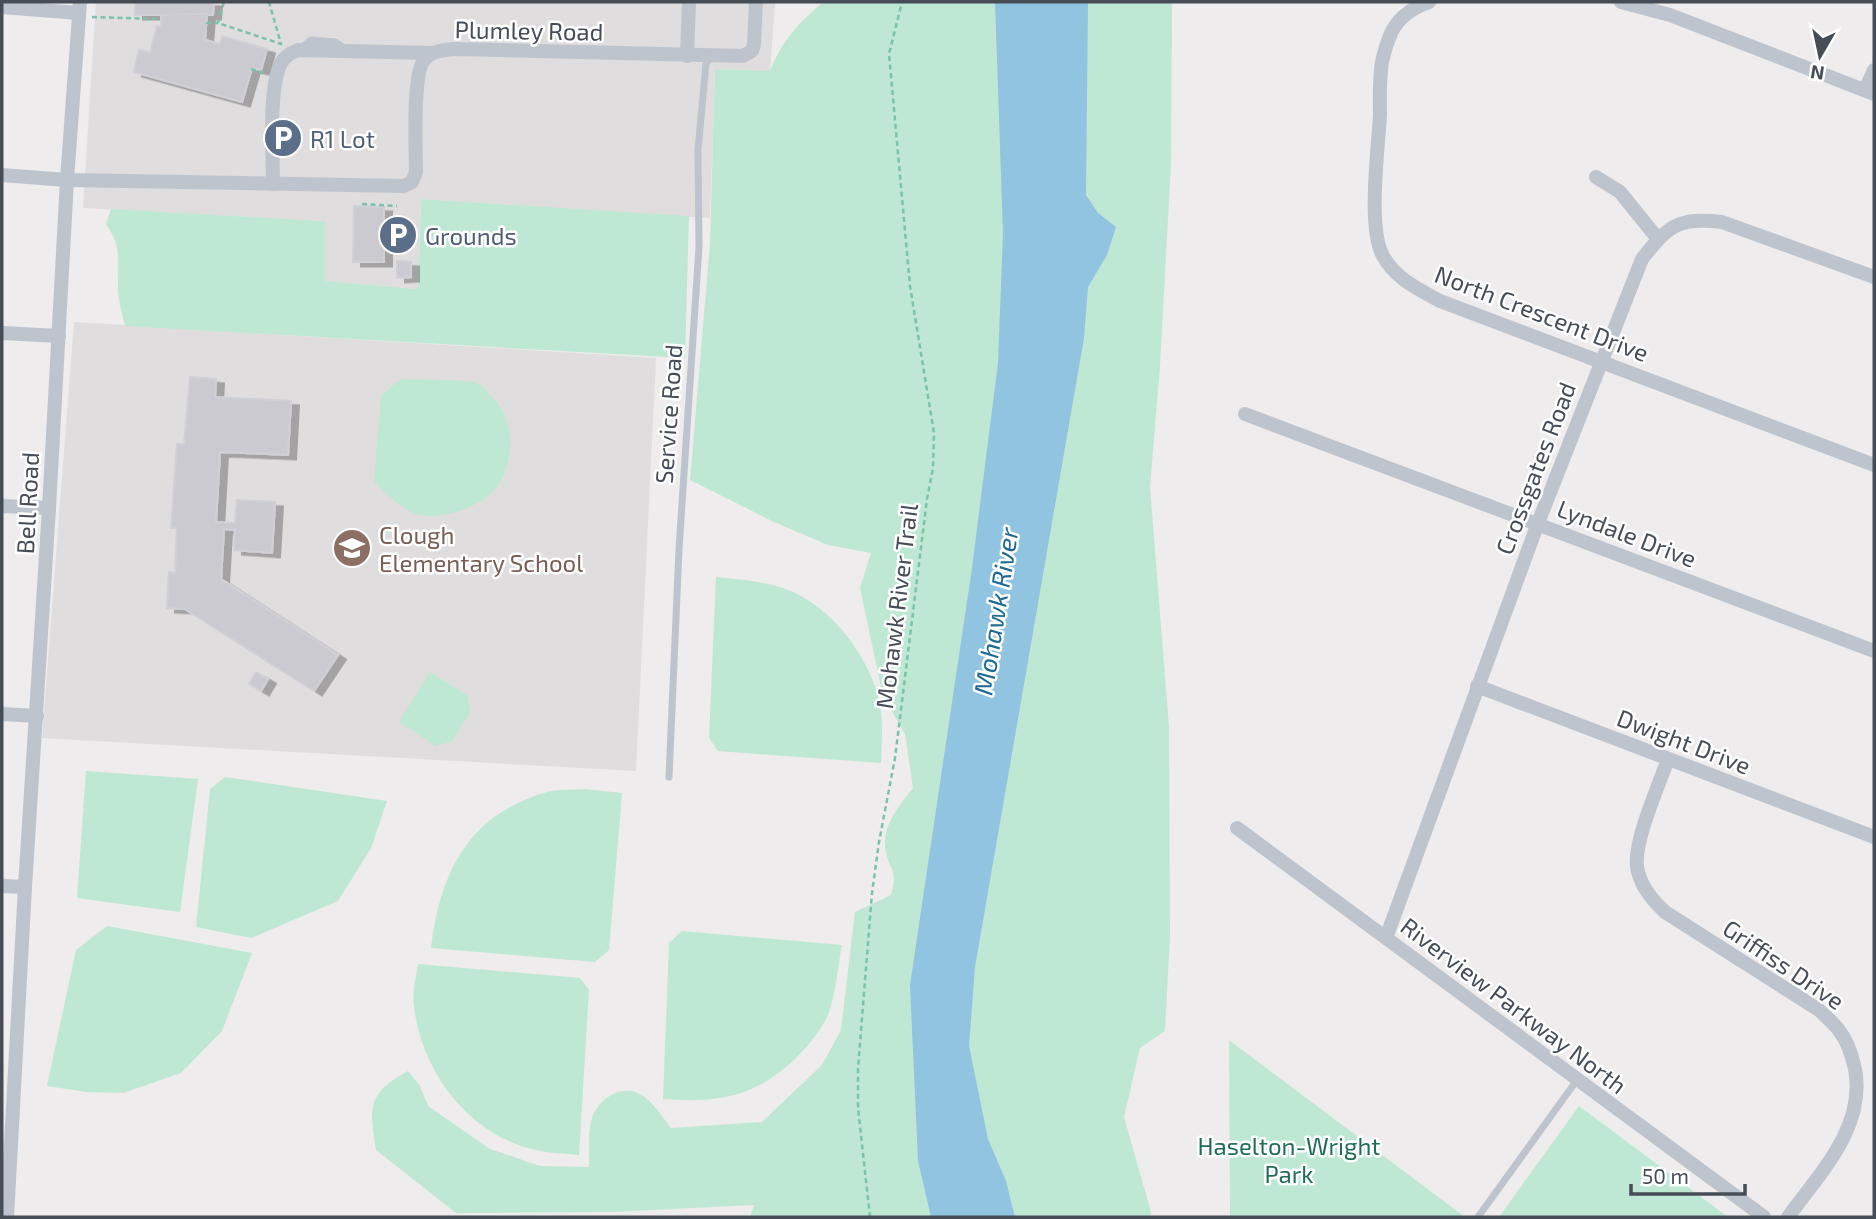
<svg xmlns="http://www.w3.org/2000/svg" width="1876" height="1219" font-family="'Exo 2',sans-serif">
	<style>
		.education { fill: #dfdddd }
		.green { fill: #bee8d4 }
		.water { fill: #90c4e0 }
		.building { fill: #cacad0; stroke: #d0d1d7; stroke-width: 2; filter: url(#shadow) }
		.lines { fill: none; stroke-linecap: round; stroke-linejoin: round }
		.path { stroke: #7ac2a9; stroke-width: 2.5; stroke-dasharray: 5 3.5; stroke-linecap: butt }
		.service { stroke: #bec4cd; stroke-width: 7 }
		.minor { stroke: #bec4cd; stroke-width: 14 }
		.labels { text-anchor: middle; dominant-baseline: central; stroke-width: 5; stroke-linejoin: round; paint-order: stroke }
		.street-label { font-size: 24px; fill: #464d57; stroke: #fff }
		.service-label { font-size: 24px; fill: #4e5e75; stroke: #fff; text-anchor: start }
		.education-label { font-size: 24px; fill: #785e54; stroke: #fff; text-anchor: start }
		.park-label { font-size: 24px; fill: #206e53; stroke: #fff }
		.water-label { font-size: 26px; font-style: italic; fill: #1c6994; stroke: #fff }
	</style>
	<defs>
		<filter id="shadow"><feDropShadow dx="8" dy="4.5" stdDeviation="0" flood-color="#0004"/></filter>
	</defs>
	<rect width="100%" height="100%" fill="#eeecec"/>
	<g class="education">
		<polygon points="96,2 775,2 770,71 715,69 710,218 421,199 418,289 324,281 325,221 83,208"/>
		<polygon points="74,322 656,358 636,771 42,738"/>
	</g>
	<g class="green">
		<path d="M 823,2 L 1172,2 L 1171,163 L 1160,366 L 1150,487 L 1169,727 L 1170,936 L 1165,1031 L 1140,1048 L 1124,1117 L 1151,1212 L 1150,1217 L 750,1217 L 754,1205 L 611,1212 L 456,1213 L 376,1150 C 369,1108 367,1093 408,1071 L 420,1086 L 428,1106 L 490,1149 L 540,1166 L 589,1167 C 590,1151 587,1134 592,1118 C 594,1110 601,1102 608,1097 C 639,1078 654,1106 671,1128 L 762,1122 L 822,1065 L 841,1030 L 855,912 L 891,895 C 898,870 891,874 886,852 C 880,828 899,806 913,788 L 905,734 L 883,696 L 860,588 L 871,553 L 828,545 L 774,522 L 690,480 L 710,243 L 715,69 L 770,71 C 783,39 798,24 823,2 Z"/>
		<path d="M 421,199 L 689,216 L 685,358 L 125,326 C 122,313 118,300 118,287 C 117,259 123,249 106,224 L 111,209 L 325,221 L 325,281 L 418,289 Z"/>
		<path d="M 401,379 C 416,380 466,379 476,383 C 482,385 488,393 492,397 C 515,418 514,455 501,481 C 490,504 444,520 421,515 C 403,512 386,493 374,481 L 381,395 Z"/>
		<path d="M 716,577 C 737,579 759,581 780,587 C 825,601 861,645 876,689 C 884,713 882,738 881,763 L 718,751 L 709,738 Z"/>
		<polygon points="430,672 468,696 470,713 452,741 436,746 399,722"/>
		<polygon points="86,771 198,779 180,912 77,898"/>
		<polygon points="225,777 387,801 371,848 338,901 251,938 196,927 210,789"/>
		<path d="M 585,789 L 622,793 L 609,950 L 595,962 L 431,948 C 440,872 469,814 547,792 C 559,789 573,790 585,789 Z"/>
		<polygon points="107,926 252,953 222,1031 181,1073 123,1093 86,1092 47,1086 76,950"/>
		<path d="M 682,931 L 842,945 C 838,964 835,1003 826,1019 C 808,1052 774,1083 738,1094 C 713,1101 688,1101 663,1099 L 669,943 Z"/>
		<path d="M 418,964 L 580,978 L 589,990 L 579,1155 C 565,1153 550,1154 536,1150 C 470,1136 422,1073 414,1007 C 412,993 416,978 418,964 Z"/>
		<polygon points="1229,1040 1465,1217 1230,1217"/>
		<polygon points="1579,1106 1728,1217 1499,1217"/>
	</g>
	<polygon class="water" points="995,2 1088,2 1086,195 1098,213 1116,227 1107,255 1088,287 1084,338 975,967 969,1046 988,1139 1006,1181 1015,1217 931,1217 918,1161 910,985 972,568 998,363 1003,233"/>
	<g class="building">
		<polygon points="135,2 214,2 213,15 135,15"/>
		<polygon points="207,14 205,40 220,44 222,36 267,49 261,70 252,68 242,102 134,72 139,50 150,53 157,26 161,27 161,15"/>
		<polygon points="354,206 384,207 384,262 353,262"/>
		<polygon points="397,261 411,262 411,277 397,278"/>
		<polygon points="190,377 216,379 215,397 291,401 288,455 220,452 216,522 235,523 237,500 275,502 272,553 234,550 235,530 224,529 221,579 338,655 314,691 185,609 167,608 169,572 175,573 177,528 171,528 177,444 184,444"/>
		<polygon points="256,672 268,679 261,691 249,684"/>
	</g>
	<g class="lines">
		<g class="path">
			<polyline points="224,2 218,23 281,44 269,2"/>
			<polyline points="92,17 158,19"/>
			<polyline points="206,23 218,23"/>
			<polyline points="251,69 264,73"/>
			<polyline points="362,204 397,206"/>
			<polyline points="870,1217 858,1108 858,1068 872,893 879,842 895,758 927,499 933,468 934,433 910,286 889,54 902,2"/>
		</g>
		<g class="service">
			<polyline points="299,50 311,40 335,42 344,48"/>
			<polyline points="669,777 679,549 699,247 698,150 706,63 712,57"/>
			<polyline points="1478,1217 1577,1080"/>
		</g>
		<g class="minor">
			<path d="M 1429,2 C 1414,7 1400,16 1392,31 C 1388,40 1384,52 1382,62 C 1379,79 1380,98 1380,115 C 1378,150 1368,225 1382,254 C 1394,278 1418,289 1440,301 L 1874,465"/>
			<polyline points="1621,2 1670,15 1874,94"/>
			<polyline points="2,7 79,13"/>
			<polyline points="687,56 689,2"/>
			<polyline points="1865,90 1874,70"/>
			<path d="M 2,175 L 67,180 L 404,186 L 412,182 L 416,172 C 416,151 412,75 424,60 C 431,51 444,50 455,49 L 743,56 L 752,51 L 754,44 L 756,2"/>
			<polyline points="1596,177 1620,192 1658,239"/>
			<path d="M 273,184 C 273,153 268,89 281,63 C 285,56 290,53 298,50 L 433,53"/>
			<polyline points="2,333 59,336"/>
			<polyline points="1245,414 1874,651"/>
			<polyline points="2,506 49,508"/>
			<polyline points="1477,686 1874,837"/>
			<polyline points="2,714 37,716"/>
			<path d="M 1668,759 C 1659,785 1634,840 1637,866 C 1639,884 1652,900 1665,912 L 1819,1010 C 1825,1016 1833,1022 1838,1029 C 1847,1040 1852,1055 1855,1069 C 1866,1127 1820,1173 1788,1217"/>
			<polyline points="1237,828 1764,1217"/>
			<polyline points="2,886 25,887"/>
			<path d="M 1386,938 L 1538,523 L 1642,259 C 1669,225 1678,217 1722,222 L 1874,277"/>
			<polyline points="7,1217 25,887 49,508 67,180 80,2"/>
		</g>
	</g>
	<defs>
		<symbol id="parking-disc" viewBox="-11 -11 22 22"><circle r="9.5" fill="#5c6f8a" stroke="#fff"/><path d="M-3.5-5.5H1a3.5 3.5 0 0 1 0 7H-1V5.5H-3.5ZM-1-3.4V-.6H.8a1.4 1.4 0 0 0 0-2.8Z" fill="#fff"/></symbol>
		<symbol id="school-disc" viewBox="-11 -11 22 22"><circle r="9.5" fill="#8d6e63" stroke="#fff"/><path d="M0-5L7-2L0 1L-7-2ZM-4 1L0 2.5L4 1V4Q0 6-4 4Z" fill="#fff"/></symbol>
	</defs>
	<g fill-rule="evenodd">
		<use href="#parking-disc" x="261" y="116" width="44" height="44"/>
		<use href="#parking-disc" x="376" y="213" width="44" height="44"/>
		<use href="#school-disc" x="330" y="526" width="44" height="44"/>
	</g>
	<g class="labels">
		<g class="street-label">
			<text transform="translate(529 30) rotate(1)">Plumley Road</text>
			<text transform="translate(1542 313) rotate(21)">North Crescent Drive</text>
			<text transform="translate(668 414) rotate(-86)">Service Road</text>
			<text transform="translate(1535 468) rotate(-69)">Crossgates Road</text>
			<text transform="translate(27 503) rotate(-87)">Bell Road</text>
			<text transform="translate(1627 533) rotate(21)">Lyndale Drive</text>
			<text transform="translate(896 606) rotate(-83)">Mohawk River Trail</text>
			<text transform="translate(1684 741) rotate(21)">Dwight Drive</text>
			<text transform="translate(1784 964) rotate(34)">Griffiss Drive</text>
			<text transform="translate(1514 1005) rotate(37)">Riverview Parkway North</text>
		</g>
		<g class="service-label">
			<text x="310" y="138">R1 Lot</text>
			<text x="425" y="235">Grounds</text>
		</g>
		<g class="education-label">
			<text x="379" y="534">Clough<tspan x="379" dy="28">Elementary School</tspan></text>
		</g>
		<g class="park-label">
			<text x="1289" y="1145">Haselton-Wright<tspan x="1289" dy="28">Park</tspan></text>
		</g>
		<g class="water-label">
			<text transform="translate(995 611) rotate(-81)">Mohawk River</text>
		</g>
	</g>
	<rect width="1876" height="1219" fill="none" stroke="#464d57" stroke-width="7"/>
	<g transform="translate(1820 56) rotate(189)" stroke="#ffffff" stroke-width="5" paint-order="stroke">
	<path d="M0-5L12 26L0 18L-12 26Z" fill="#464d57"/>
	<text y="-10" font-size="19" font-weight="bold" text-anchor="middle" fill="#464d57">N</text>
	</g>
	<path d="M1631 1184v10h114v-10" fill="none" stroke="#464d57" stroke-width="3.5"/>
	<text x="1642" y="1184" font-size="21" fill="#464d57" stroke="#ffffff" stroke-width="5" paint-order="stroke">50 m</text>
</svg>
